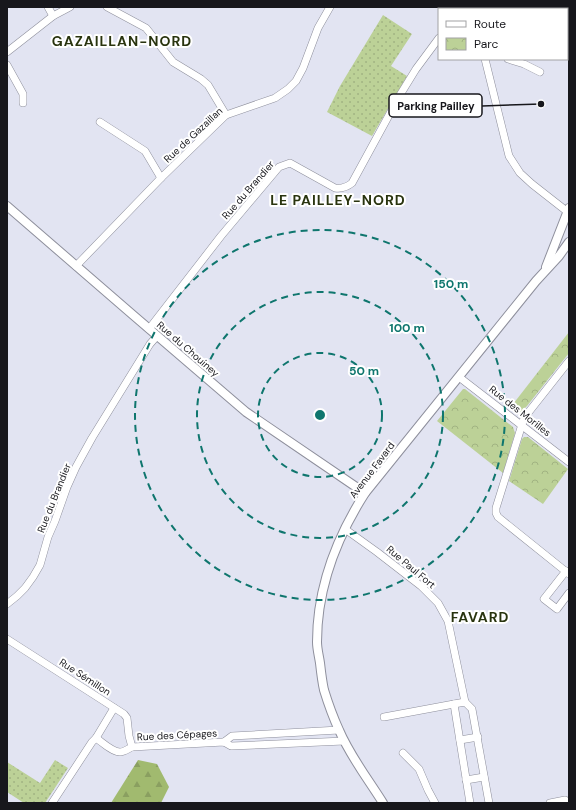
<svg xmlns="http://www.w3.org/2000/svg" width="576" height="810" font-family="'DM Sans',sans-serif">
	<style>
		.grass { fill: url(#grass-dots) }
		.forest { fill: url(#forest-firs) }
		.park { fill: url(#park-crowns) }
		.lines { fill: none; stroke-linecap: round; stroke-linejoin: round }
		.minor-casing { stroke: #8e8f9c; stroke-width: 8 }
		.tertiary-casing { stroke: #8e8f9c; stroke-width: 10 }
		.minor { stroke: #fff; stroke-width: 7 }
		.tertiary { stroke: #fff; stroke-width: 8 }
		.ring { fill: none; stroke: #0f766e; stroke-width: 2; stroke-dasharray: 7 5 }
		.labels { text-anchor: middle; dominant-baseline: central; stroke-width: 4; stroke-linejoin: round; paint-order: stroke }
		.street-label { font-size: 10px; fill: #17171c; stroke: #fff }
		.district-label { font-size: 14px; font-weight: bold; letter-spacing: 1px; fill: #29340f; stroke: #fff }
		.centre { fill: #0f766e; stroke: #fff; stroke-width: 2 }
		.ring-label { font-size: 12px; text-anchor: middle; font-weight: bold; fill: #0f766e; stroke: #fff; stroke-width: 4; stroke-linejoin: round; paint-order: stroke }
		.leader { fill: none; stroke: #17171c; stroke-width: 1.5 }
		.callout-dot { fill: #17171c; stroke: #fff; stroke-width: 1.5 }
		.callout { fill: #fff; stroke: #17171c; stroke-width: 1.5 }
		.callout-label { font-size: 11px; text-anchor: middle; font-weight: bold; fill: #17171c }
	</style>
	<defs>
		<pattern id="grass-dots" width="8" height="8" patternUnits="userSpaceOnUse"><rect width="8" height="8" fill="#bcd197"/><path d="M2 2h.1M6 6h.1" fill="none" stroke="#a1b382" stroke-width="1.8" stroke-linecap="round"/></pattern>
		<pattern id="forest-firs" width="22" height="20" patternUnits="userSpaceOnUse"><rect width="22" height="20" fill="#a1ba6f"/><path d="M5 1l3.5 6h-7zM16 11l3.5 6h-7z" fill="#8a9f60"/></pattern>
		<pattern id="park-crowns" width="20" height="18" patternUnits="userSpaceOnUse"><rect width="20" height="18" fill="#bcd197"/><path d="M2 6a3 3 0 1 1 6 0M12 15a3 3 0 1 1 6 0" fill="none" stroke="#a1b382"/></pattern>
	</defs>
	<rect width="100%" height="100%" fill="#e2e4f2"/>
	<g class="grass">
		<polygon points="383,15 412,34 391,66 407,76 372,136 327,112 340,86"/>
		<polygon points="55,760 68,768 45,803 24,803 7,792 7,762 40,783"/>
	</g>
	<polygon class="forest" points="138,760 157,764 169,787 161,803 111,803"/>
	<g class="park">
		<polygon points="569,332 569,353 527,406 521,412 515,411 510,408"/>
		<polygon points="463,389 465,389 513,427 515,433 503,473 437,421"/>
		<polygon points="524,437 528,437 568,469 543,504 509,481 522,439"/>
	</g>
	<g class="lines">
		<defs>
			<g id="minor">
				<polyline points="48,7 53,16"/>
				<polyline points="107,7 146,28 173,62 201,79 208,85 226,115"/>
				<polyline points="462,7 463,9"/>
				<polyline points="7,52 53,16 70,7"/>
				<polyline points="485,59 509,156 520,173 532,184 569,213"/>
				<polyline points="508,59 524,64 540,72"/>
				<polyline points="7,65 23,94 23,103"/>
				<polyline points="100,122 145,151 161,178"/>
				<polyline points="76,266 161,178 226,115 275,98 288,89 296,81 303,68 318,28 330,7"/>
				<path d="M 149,329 L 221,236 L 279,167 L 290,163 L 335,188 C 342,189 347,187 352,183 L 400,95 L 416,69 L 439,38"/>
				<polyline points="569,361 524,418 496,508 496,513 498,517 569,574"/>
				<polyline points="459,377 569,462"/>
				<polyline points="345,529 377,552 421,586 438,603 448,621 465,702"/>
				<polyline points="566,571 544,599 557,609 569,593"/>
				<polyline points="7,604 17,596 25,588 33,577 40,565 48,537 55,521 67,487 76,467 92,438 150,344 157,336"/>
				<polyline points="7,639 124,714 127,718 129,736 132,747"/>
				<polyline points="384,717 454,704"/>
				<path d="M 96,738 C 102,742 112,752 120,752 C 124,752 128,749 132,747 L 224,742 L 231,746 L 344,741"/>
				<polyline points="460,740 478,737"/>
				<polyline points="224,742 232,736 339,730"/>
				<polyline points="403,753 419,769 428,790 435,803"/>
				<polyline points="466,780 484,777"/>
				<polyline points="52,803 92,742 96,738 114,708"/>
				<polyline points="470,803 454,704 465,702 472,709 489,803"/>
				<polyline points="550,803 565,800"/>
			</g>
			<g id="tertiary">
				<polyline points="7,206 133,315 246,412 365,493"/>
				<polyline points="546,267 569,208"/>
				<path d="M 383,803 C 368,779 350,756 339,730 C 333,717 328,703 324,690 C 322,681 321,672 320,663 C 319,656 317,649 317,642 C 317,588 337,537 365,493 L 536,281 L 559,256 L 569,242"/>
			</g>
		</defs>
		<use href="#minor" class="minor-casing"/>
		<use href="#tertiary" class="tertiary-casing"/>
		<use href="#minor" class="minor"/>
		<use href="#tertiary" class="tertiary"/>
	</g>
	<g class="ring">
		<circle cx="320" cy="415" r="62"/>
		<circle cx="320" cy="415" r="123"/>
		<circle cx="320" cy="415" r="185"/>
	</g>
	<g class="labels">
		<g class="street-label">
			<text transform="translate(193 135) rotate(-43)">Rue de Gazaillan</text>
			<text transform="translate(248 190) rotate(-49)">Rue du Brandier</text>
			<text transform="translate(188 349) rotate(41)">Rue du Chouiney</text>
			<text transform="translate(520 411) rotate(38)">Rue des Morilles</text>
			<text transform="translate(372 470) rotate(-53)">Avenue Favard</text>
			<text transform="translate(54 498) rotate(-68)">Rue du Brandier</text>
			<text transform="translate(411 567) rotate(40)">Rue Paul Fort</text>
			<text transform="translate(85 677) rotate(33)">Rue Sémillon</text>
			<text transform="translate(177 735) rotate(-3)">Rue des Cépages</text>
		</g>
		<g class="district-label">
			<text x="122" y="41">GAZAILLAN-NORD</text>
			<text x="338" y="200">LE PAILLEY-NORD</text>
			<text x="480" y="617">FAVARD</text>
		</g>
	</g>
	<circle cx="320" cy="415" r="6" class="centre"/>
	<g class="ring-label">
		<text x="451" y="288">150 m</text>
		<text x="407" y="332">100 m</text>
		<text x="364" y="375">50 m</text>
	</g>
	<path class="leader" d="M541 104L482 106"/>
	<circle class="callout-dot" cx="541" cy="104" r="4"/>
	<rect class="callout" x="389" y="94" width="93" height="23" rx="4"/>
	<g class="callout-label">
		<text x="436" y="110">Parking Pailley</text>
	</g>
	<rect width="576" height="810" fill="none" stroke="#17171c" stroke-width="16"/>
	<rect x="438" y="8" width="130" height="52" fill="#ffffff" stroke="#a2a2a4"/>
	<rect x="446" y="21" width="20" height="6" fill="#ffffff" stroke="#a2a2a4"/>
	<text x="474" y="28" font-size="12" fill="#17171c">Route</text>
	<rect x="446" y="38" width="20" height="12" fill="url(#park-crowns)" stroke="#a2a2a4"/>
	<text x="474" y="48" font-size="12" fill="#17171c">Parc</text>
</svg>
